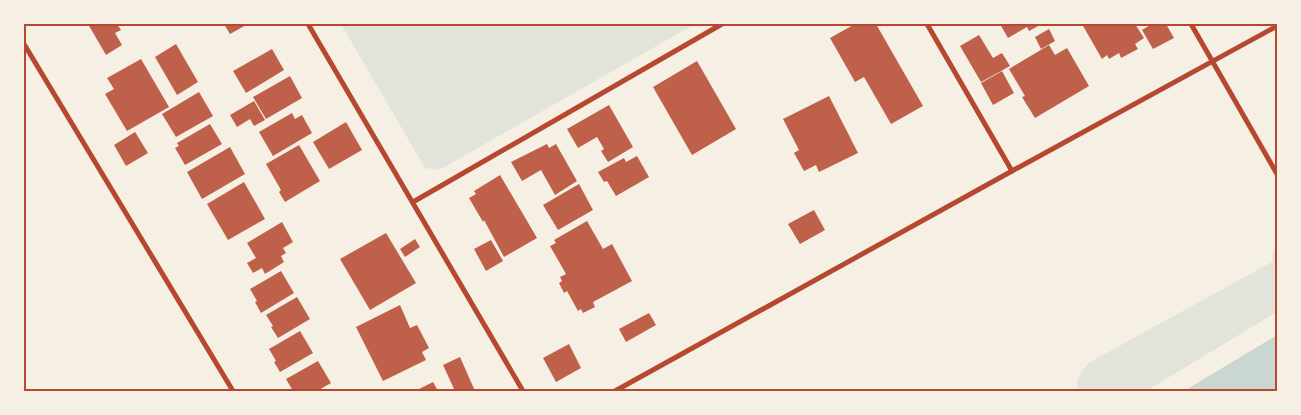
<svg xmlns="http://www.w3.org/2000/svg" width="1301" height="415" font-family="Inter,sans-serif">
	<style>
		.green { fill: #e2e4dc }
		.water { fill: #c9d6d2 }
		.building { fill: #bf614a }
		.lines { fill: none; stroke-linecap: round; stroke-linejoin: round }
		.minor { stroke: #b5482f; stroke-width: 5 }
		.neatline { fill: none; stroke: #b5482f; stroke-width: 2 }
	</style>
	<rect width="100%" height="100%" fill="#f6efe4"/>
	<g class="green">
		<polygon points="341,24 695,24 439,170 425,168"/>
		<path d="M 1277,243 L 1277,312 L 1146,391 L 1079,391 C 1074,379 1082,370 1090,362 L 1272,262 L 1273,253 Z"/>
	</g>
	<polygon class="water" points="1277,335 1277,391 1184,391"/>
	<g class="building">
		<polygon points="88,24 117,24 121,30 115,33 122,45 106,55"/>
		<polygon points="224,24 248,24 230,34"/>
		<polygon points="855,24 876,24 923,106 891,124 864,77 855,82 830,38"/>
		<polygon points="1000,24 1039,24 1040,25 1029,31 1027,27 1008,38"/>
		<polygon points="1082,24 1135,24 1144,38 1135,44 1138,49 1121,58 1119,53 1109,59 1107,55 1102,59"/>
		<polygon points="1152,24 1166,24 1174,38 1153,49 1142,30"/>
		<polygon points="1049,29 1055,41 1041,49 1035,37"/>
		<polygon points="979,35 993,58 1002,53 1010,66 981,82 960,46"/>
		<polygon points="176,44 198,82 177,95 155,57"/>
		<polygon points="1049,45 1055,55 1067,48 1089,86 1035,118 1022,97 1025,96 1009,69"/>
		<polygon points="272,49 284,70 246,93 233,71"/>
		<polygon points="141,59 169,107 127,131 105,94 114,89 107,78"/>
		<polygon points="697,61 736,129 692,155 653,87"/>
		<polygon points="1002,71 1014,93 993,105 981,83"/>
		<polygon points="290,76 302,98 266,119 253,97"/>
		<polygon points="199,92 213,116 176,137 162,114"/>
		<polygon points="829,96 858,153 819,172 816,165 804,171 794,153 799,150 783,119"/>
		<polygon points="254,101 265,120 254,126 250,119 237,127 230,115"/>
		<polygon points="609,105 633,147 608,162 601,151 604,149 597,137 578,148 567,129"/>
		<polygon points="292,113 295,119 302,115 312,133 273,156 259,132"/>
		<polygon points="346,122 362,150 329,169 313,142"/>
		<polygon points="210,124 222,144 185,165 175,148 179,146 177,143"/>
		<polygon points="135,132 148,153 126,166 114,145"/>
		<polygon points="547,144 549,148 556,144 577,181 555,195 541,170 522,181 511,162"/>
		<polygon points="299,145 320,181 285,202 279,192 281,190 266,164"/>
		<polygon points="230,147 245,174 202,199 187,172"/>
		<polygon points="637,156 649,177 616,196 607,181 604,182 598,172 624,158 626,162"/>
		<polygon points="500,175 537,238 504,257 484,220 483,222 469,198 476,194 474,191"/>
		<polygon points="244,182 265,219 228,240 207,204"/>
		<polygon points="579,184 593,210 558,230 543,205"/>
		<polygon points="814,210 825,230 800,244 788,224"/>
		<polygon points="587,221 603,249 612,244 632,281 593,302 595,307 583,313 581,309 578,311 567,291 564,293 559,283 562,281 560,277 566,274 550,246 556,243 554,240"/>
		<polygon points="282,222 293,242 283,248 286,253 281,256 284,262 265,274 262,268 253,273 247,263 256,258 247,243"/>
		<polygon points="386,233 416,283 370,310 340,259"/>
		<polygon points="415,239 420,247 405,257 400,249"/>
		<polygon points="491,240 503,261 486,271 474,249"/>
		<polygon points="281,271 294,293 261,313 255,302 257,301 250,289"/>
		<polygon points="297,297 310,319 278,338 271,327 273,326 266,315"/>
		<polygon points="400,305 410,328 417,325 429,348 422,352 426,360 383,381 356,327"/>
		<polygon points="649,313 656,325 626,342 619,329"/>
		<polygon points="300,331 313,353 280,372 274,362 276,361 269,349"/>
		<polygon points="569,344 581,368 556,382 543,358"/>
		<polygon points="460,357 475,391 455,391 443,365"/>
		<polygon points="318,361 331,383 317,391 293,391 286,379"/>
		<polygon points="433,382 438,391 415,391"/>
	</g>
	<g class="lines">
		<g class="minor">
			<polyline points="308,24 523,391"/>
			<polyline points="927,24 1012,171"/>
			<polyline points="1191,24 1277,174"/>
			<polyline points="24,44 233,391"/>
			<polyline points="413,202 722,24"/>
			<polyline points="615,391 1012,171 1277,26"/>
		</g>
	</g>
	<rect width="1301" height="415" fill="none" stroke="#f6efe4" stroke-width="50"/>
	<rect x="25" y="25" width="1251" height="365" class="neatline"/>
</svg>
